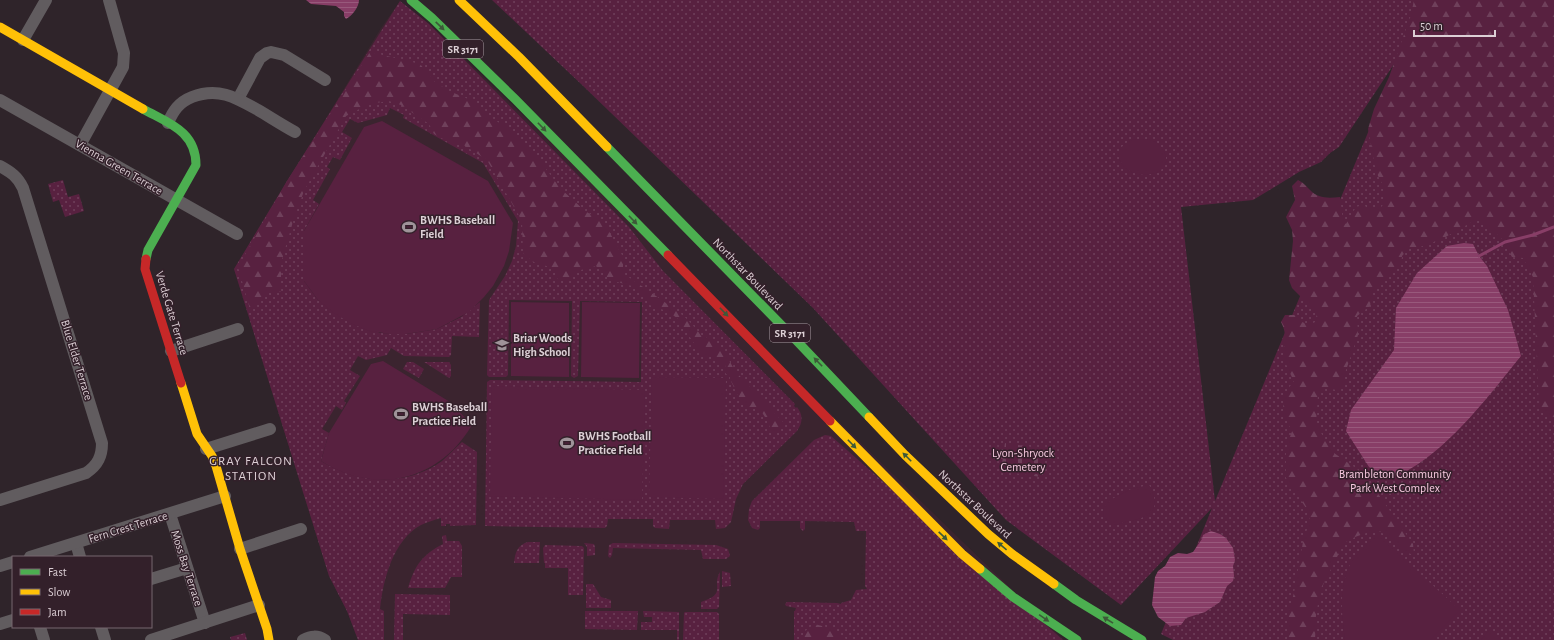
<svg xmlns="http://www.w3.org/2000/svg" width="1554" height="640" font-family="'Alegreya Sans',sans-serif">
	<style>
		.built { fill: #3b242f }
		.green { fill: url(#green-dots) }
		.forest { fill: url(#forest-firs) }
		.cemetery { fill: url(#cemetery-stones) }
		.pitch { fill: #582140 }
		.water { fill: url(#water-rules) }
		.lines { fill: none; stroke-linecap: round; stroke-linejoin: round }
		.stream { stroke: #883e67; stroke-width: 3 }
		.street { stroke: #615c5f; stroke-width: 12 }
		.fast { stroke: #4caf50; stroke-width: 9 }
		.slow { stroke: #ffc107; stroke-width: 9 }
		.jam { stroke: #c62828; stroke-width: 9 }
		.oneway { fill: #3d5939 }
		.labels { text-anchor: middle; dominant-baseline: central; stroke-width: 3; stroke-linejoin: round; paint-order: stroke }
		.shield { fill: #33202a; stroke: #a99aa2; stroke-width: 1 }
		.shield-label { font-size: 11px; font-weight: bold; fill: #dccfd5 }
		.street-label { font-size: 12px; fill: #dccfd5; stroke: #33202a }
		.poi-label { font-size: 12px; font-weight: bold; fill: #dccfd5; stroke: #33202a; text-anchor: start }
		.park-label { font-size: 12px; fill: #f8c9e0; stroke: #33202a }
		.neighbourhood-label { font-size: 13px; letter-spacing: 1px; fill: #dccfd5; stroke: #33202a }
	</style>
	<defs>
		<pattern id="green-dots" width="8" height="8" patternUnits="userSpaceOnUse"><rect width="8" height="8" fill="#582140"/><path d="M2 2h.1M6 6h.1" fill="none" stroke="#6f405b" stroke-width="1.8" stroke-linecap="round"/></pattern>
		<pattern id="forest-firs" width="22" height="20" patternUnits="userSpaceOnUse"><rect width="22" height="20" fill="#582140"/><path d="M5 1l3.5 6h-7zM16 11l3.5 6h-7z" fill="#6f405b"/></pattern>
		<pattern id="cemetery-stones" width="16" height="16" patternUnits="userSpaceOnUse"><rect width="16" height="16" fill="#582140"/><path d="M2 7V4a2 2 0 0 1 4 0v3zM10 15v-3a2 2 0 0 1 4 0v3z" fill="#6f405b"/></pattern>
		<pattern id="water-rules" width="6" height="5" patternUnits="userSpaceOnUse"><rect width="6" height="5" fill="#883e67"/><path d="M0 2.5h6" fill="none" stroke="#98597c"/></pattern>
	</defs>
	<rect width="100%" height="100%" fill="#2f242a"/>
	<polygon class="built" points="400,1 429,24 1064,640 358,640 347,611 329,576 234,269 381,28"/>
	<g class="green">
		<polygon points="492,0 1417,0 1396,61 1339,147 1330,153 1321,162 1299,172 1253,200 1181,207 1215,501 1423,0 1554,0 1554,640 1173,640 1161,634 1212,508 1121,605 1006,520 813,308 581,84"/>
		<path d="M 400,1 L 429,24 L 629,227 L 663,271 L 795,404 L 794,406 L 796,408 L 797,407 C 803,415 803,422 797,431 L 743,484 L 736,499 L 731,522 L 725,528 L 716,529 L 715,520 L 670,520 L 669,529 L 655,528 L 653,526 L 653,519 L 608,519 L 607,526 L 605,528 L 485,526 L 487,382 L 490,380 L 641,382 L 642,302 L 580,301 L 578,376 L 574,378 L 571,376 L 572,301 L 509,300 L 508,375 L 506,377 L 489,377 L 487,375 L 489,300 L 505,276 L 512,261 L 516,246 L 518,221 L 483,163 L 403,118 L 404,115 L 390,108 L 387,115 L 358,123 L 350,119 L 342,132 L 352,138 L 340,160 L 333,157 L 327,167 L 330,169 L 313,200 L 319,204 L 304,231 L 304,281 L 318,300 L 380,333 L 406,334 L 437,329 L 461,317 L 480,302 L 479,337 L 452,336 L 451,355 L 449,357 L 404,356 L 391,348 L 387,355 L 366,360 L 358,356 L 350,370 L 360,376 L 344,401 L 346,403 L 342,410 L 336,406 L 322,429 L 329,433 L 321,461 C 358,484 406,487 442,461 C 449,455 455,448 462,442 L 477,452 L 476,525 L 450,526 L 450,524 L 446,524 L 446,526 L 441,526 L 441,518 C 434,520 427,522 421,525 C 393,540 383,580 380,609 L 384,611 L 384,640 L 358,640 L 347,611 L 329,576 L 234,269 L 287,181 Z"/>
		<polygon points="63,180 68,197 79,194 84,211 65,217 59,200 53,202 48,184"/>
		<polygon points="407,362 413,362 424,369 419,378 403,369"/>
		<polygon points="424,362 449,362 451,365 451,376 449,378"/>
		<polygon points="825,435 831,436 1063,640 794,640 794,611 795,611 796,608 786,606 785,604 787,602 837,603 841,604 841,603 851,600 856,590 867,589 865,586 866,531 856,531 854,522 805,521 805,529 803,531 800,528 800,521 760,521 760,528 758,530 752,528 748,520 749,509 752,501 814,440"/>
		<path d="M 446,535 L 447,541 L 459,541 L 462,546 L 462,577 L 451,577 L 445,588 L 408,588 C 415,565 422,555 443,544 L 442,536 Z"/>
		<path d="M 528,542 L 540,542 L 539,563 L 514,563 C 515,553 517,545 528,542 Z"/>
		<polygon points="584,543 594,544 595,547 595,555 587,556 587,547"/>
		<polygon points="613,543 716,545 728,549 730,556 726,559 703,559 701,550 613,548 612,555 610,558 608,556 609,545"/>
		<polygon points="545,545 582,546 584,548 583,595 568,595 568,568 545,568 545,563 544,563 543,548"/>
		<polygon points="722,571 730,573 731,586 722,587"/>
		<path d="M 720,572 L 719,607 L 717,609 L 701,609 L 701,602 C 728,593 711,587 720,572 Z"/>
		<polygon points="586,584 593,584 601,597 611,600 611,608 586,608"/>
		<polygon points="395,594 450,595 450,615 403,614 403,640 394,640"/>
		<polygon points="585,611 638,611 637,630 585,629"/>
		<polygon points="643,611 679,612 679,640 677,640 677,630 641,630 641,622 652,622 652,617 644,617"/>
		<polygon points="685,612 717,612 719,614 719,640 683,640 684,613"/>
		<polygon points="245,633 247,640 231,640 230,637"/>
	</g>
	<g class="forest">
		<path d="M 1414,0 L 1554,0 L 1554,425 L 1539,404 L 1533,277 L 1523,258 L 1512,257 L 1502,239 L 1479,218 L 1442,239 L 1420,247 L 1409,248 L 1402,256 L 1401,265 L 1384,279 L 1373,293 L 1370,306 L 1357,316 L 1358,335 L 1344,376 L 1344,384 L 1340,391 L 1324,387 L 1318,394 L 1316,424 L 1325,440 L 1334,453 L 1357,469 L 1376,491 L 1413,544 L 1414,555 L 1405,552 L 1381,532 L 1369,532 L 1355,537 L 1344,543 L 1321,589 L 1316,614 L 1315,640 L 1289,640 L 1288,632 L 1289,610 L 1294,593 L 1303,542 L 1310,520 L 1306,508 L 1286,478 L 1286,449 L 1292,431 C 1281,411 1279,399 1294,381 C 1290,373 1286,366 1284,357 C 1282,342 1289,338 1281,322 L 1285,315 L 1295,315 L 1302,322 L 1310,325 L 1315,322 L 1317,314 L 1310,304 L 1301,297 L 1292,288 L 1289,280 L 1293,241 L 1292,230 L 1286,217 L 1295,200 L 1292,186 L 1298,180 C 1304,183 1306,186 1310,190 C 1318,199 1329,198 1340,197 L 1343,221 L 1346,224 L 1356,207 L 1363,205 L 1369,208 L 1380,209 L 1384,203 L 1385,189 L 1376,172 L 1368,129 L 1374,109 L 1389,77 L 1411,15 Z"/>
		<path d="M 370,52 L 420,64 L 435,82 L 449,91 L 473,101 L 481,112 L 503,125 L 543,165 L 561,189 L 585,211 L 604,222 L 623,257 L 623,275 L 630,278 L 676,310 L 688,320 L 701,335 L 713,340 L 725,353 L 735,371 L 784,423 L 774,437 L 767,420 L 761,411 L 755,407 L 753,409 C 749,407 743,401 740,398 C 735,393 734,385 730,380 L 730,376 L 726,374 L 725,364 L 720,366 L 713,355 L 702,355 L 677,318 L 667,311 L 651,306 L 645,297 L 632,286 L 610,280 L 596,266 C 592,267 585,269 581,270 C 571,276 574,280 558,280 L 553,268 L 533,262 L 523,253 L 522,221 L 487,160 L 462,144 L 454,145 L 434,134 L 429,124 L 401,105 L 389,101 L 369,104 L 346,116 L 304,191 L 294,218 L 281,263 L 281,292 L 266,292 L 250,309 L 238,267 L 287,181 Z"/>
		<polygon points="814,624 834,629 847,640 802,640 804,632"/>
	</g>
	<polygon class="cemetery" points="1005,443 1045,449 1041,477 1001,471"/>
	<g class="pitch">
		<polygon points="382,121 488,181 513,223 509,251 504,266 493,286 484,297 469,312 437,329 406,334 391,334 369,331 350,323 334,313 318,300 304,281 304,231 364,127"/>
		<path d="M 1136,139 C 1150,140 1157,138 1164,152 C 1178,178 1122,186 1118,153 C 1123,144 1127,141 1136,139 Z"/>
		<polygon points="511,302 569,303 569,377 511,376"/>
		<polygon points="582,302 640,303 639,378 581,377"/>
		<path d="M 383,361 L 450,402 L 472,425 C 439,481 376,496 321,461 L 329,433 L 371,364 Z"/>
		<polygon points="652,377 726,378 723,499 649,497"/>
		<polygon points="492,386 645,390 642,500 490,496"/>
		<path d="M 1149,485 C 1152,489 1152,492 1154,497 C 1158,515 1143,518 1129,521 C 1124,522 1120,524 1114,525 L 1104,517 L 1103,509 L 1106,504 L 1112,499 L 1131,489 Z"/>
		<path d="M 1377,535 L 1460,610 L 1430,640 L 1345,640 C 1342,615 1338,587 1351,563 C 1357,553 1369,544 1377,535 Z"/>
		<polygon points="1490,629 1501,640 1481,640"/>
	</g>
	<g class="water">
		<path d="M 306,0 L 359,0 C 359,7 352,16 346,19 L 344,16 L 344,12 L 336,6 L 311,4 Z"/>
		<path d="M 1464,243 L 1473,244 L 1479,256 L 1487,266 L 1508,310 L 1521,356 C 1491,393 1452,445 1410,469 C 1404,473 1397,475 1390,477 L 1369,467 L 1346,431 L 1351,410 L 1394,350 L 1396,308 L 1417,273 L 1447,246 Z"/>
		<polygon points="1211,531 1220,534 1226,538 1233,548 1235,560 1233,566 1234,576 1233,581 1227,586 1220,602 1205,612 1186,618 1181,625 1170,626 1158,617 1152,605 1155,577 1158,571 1165,566 1170,557 1178,553 1187,554 1193,552 1202,539 1203,535"/>
	</g>
	<g class="lines">
		<polyline class="stream" points="1479,256 1505,242 1533,235 1554,227"/>
		<g class="street">
			<polyline points="23,40 46,0"/>
			<polyline points="238,99 260,58 267,53 271,52 284,55 325,80"/>
			<polyline points="0,100 237,234"/>
			<path d="M 168,123 C 173,111 179,102 192,97 C 218,87 235,97 258,110 C 270,117 282,125 295,132"/>
			<polyline points="80,145 123,67 124,53 109,0"/>
			<path d="M 0,166 C 11,172 18,177 23,188 L 102,443 C 102,456 98,465 86,473 L 0,500"/>
			<polyline points="171,351 238,329"/>
			<polyline points="206,449 270,429"/>
			<polyline points="170,514 205,623"/>
			<polyline points="76,543 80,557"/>
			<polyline points="240,549 301,529"/>
			<polyline points="30,557 225,496"/>
			<polyline points="0,566 13,562"/>
			<polyline points="151,579 187,568"/>
			<polyline points="0,624 13,620"/>
			<polyline points="40,627 44,640"/>
			<polyline points="101,627 105,640"/>
			<polyline points="151,640 259,605"/>
			<path d="M 303,640 C 311,636 317,635 325,640"/>
		</g>
		<g class="fast">
			<polyline points="411,0 432,18 515,99 668,255"/>
			<path d="M 143,109 C 168,123 196,131 196,165 L 148,250 L 146,259"/>
			<polyline points="607,147 795,339 869,417"/>
			<polyline points="980,569 1013,597 1077,640"/>
			<polyline points="1054,584 1076,600 1142,640"/>
		</g>
		<g class="slow">
			<polyline points="459,0 519,57 607,147"/>
			<polyline points="0,27 143,109"/>
			<polyline points="181,383 197,434 212,456 216,466 240,549 267,629 269,640"/>
			<polyline points="869,417 905,455 988,534 1012,554 1054,584"/>
			<polyline points="830,421 962,554 980,569"/>
		</g>
		<g class="jam">
			<polyline points="668,255 830,421"/>
			<polyline points="146,259 145,269 181,383"/>
		</g>
	</g>
	<defs><path id="oneway-solid" d="M-6-.8H1V-3.2L6.5 0L1 3.2V.8H-6Z"/></defs>
	<g class="oneway">
		<use href="#oneway-solid" transform="translate(440 26) rotate(44)"/>
		<use href="#oneway-solid" transform="translate(542 127) rotate(46)"/>
		<use href="#oneway-solid" transform="translate(633 220) rotate(46)"/>
		<use href="#oneway-solid" transform="translate(724 312) rotate(46)"/>
		<use href="#oneway-solid" transform="translate(818 362) rotate(-134)"/>
		<use href="#oneway-solid" transform="translate(852 444) rotate(46)"/>
		<use href="#oneway-solid" transform="translate(907 457) rotate(-135)"/>
		<use href="#oneway-solid" transform="translate(943 536) rotate(44)"/>
		<use href="#oneway-solid" transform="translate(1002 546) rotate(-140)"/>
		<use href="#oneway-solid" transform="translate(1044 618) rotate(35)"/>
		<use href="#oneway-solid" transform="translate(1108 620) rotate(-148)"/>
	</g>
	<defs>
		<symbol id="stadium-bare" viewBox="-9 -9 18 18"><path d="M0-5a6.5 5 0 1 0 0 10a6.5 5 0 1 0 0-10ZM-3.5-1.8h7v3.6h-7Z" fill="#9f9399" stroke="#33202a" stroke-width="2.5" paint-order="stroke"/></symbol>
		<symbol id="school-bare" viewBox="-9 -9 18 18"><path d="M0-5L7-2L0 1L-7-2ZM-4 1L0 2.5L4 1V4Q0 6-4 4Z" fill="#9f9399" stroke="#33202a" stroke-width="2.5" paint-order="stroke"/></symbol>
	</defs>
	<g fill-rule="evenodd">
		<use href="#stadium-bare" x="399" y="217" width="20" height="20"/>
		<use href="#school-bare" x="492" y="335" width="20" height="20"/>
		<use href="#stadium-bare" x="391" y="404" width="20" height="20"/>
		<use href="#stadium-bare" x="557" y="433" width="20" height="20"/>
	</g>
	<g class="labels">
		<g class="shield">
			<rect x="443" y="40" width="40" height="18" rx="3"/>
			<rect x="770" y="324" width="40" height="18" rx="3"/>
		</g>
		<g class="shield-label">
			<text x="463" y="49">SR 3171</text>
			<text x="790" y="333">SR 3171</text>
		</g>
		<g class="street-label">
			<text transform="translate(119 167) rotate(30)">Vienna Green Terrace</text>
			<text transform="translate(748 274) rotate(46)">Northstar Boulevard</text>
			<text transform="translate(172 313) rotate(73)">Verde Gate Terrace</text>
			<text transform="translate(77 360) rotate(73)">Blue Elder Terrace</text>
			<text transform="translate(975 504) rotate(43)">Northstar Boulevard</text>
			<text transform="translate(128 527) rotate(-17)">Fern Crest Terrace</text>
			<text transform="translate(187 568) rotate(72)">Moss Bay Terrace</text>
		</g>
		<g class="poi-label">
			<text x="420" y="220">BWHS Baseball<tspan x="420" dy="14">Field</tspan></text>
			<text x="513" y="338">Briar Woods<tspan x="513" dy="14">High School</tspan></text>
			<text x="412" y="407">BWHS Baseball<tspan x="412" dy="14">Practice Field</tspan></text>
			<text x="578" y="436">BWHS Football<tspan x="578" dy="14">Practice Field</tspan></text>
		</g>
		<g class="park-label">
			<text x="1023" y="453">Lyon-Shryock<tspan x="1023" dy="14">Cemetery</tspan></text>
			<text x="1395" y="474">Brambleton Community<tspan x="1395" dy="14">Park West Complex</tspan></text>
		</g>
		<g class="neighbourhood-label">
			<text x="251" y="461">GRAY FALCON<tspan x="251" dy="15">STATION</tspan></text>
		</g>
	</g>
	<rect x="12" y="556" width="140" height="72" fill="#33202a" stroke="#77666e"/>
	<rect x="20" y="569" width="20" height="6" fill="#4caf50" stroke="#77666e"/>
	<text x="48" y="576" font-size="12" fill="#dccfd5">Fast</text>
	<rect x="20" y="589" width="20" height="6" fill="#ffc107" stroke="#77666e"/>
	<text x="48" y="596" font-size="12" fill="#dccfd5">Slow</text>
	<rect x="20" y="609" width="20" height="6" fill="#c62828" stroke="#77666e"/>
	<text x="48" y="616" font-size="12" fill="#dccfd5">Jam</text>
	<path d="M1414 30v6h81v-6" fill="none" stroke="#dccfd5" stroke-width="2"/>
	<text x="1420" y="30" font-size="12" fill="#dccfd5" stroke="#33202a" stroke-width="3" paint-order="stroke">50 m</text>
</svg>
